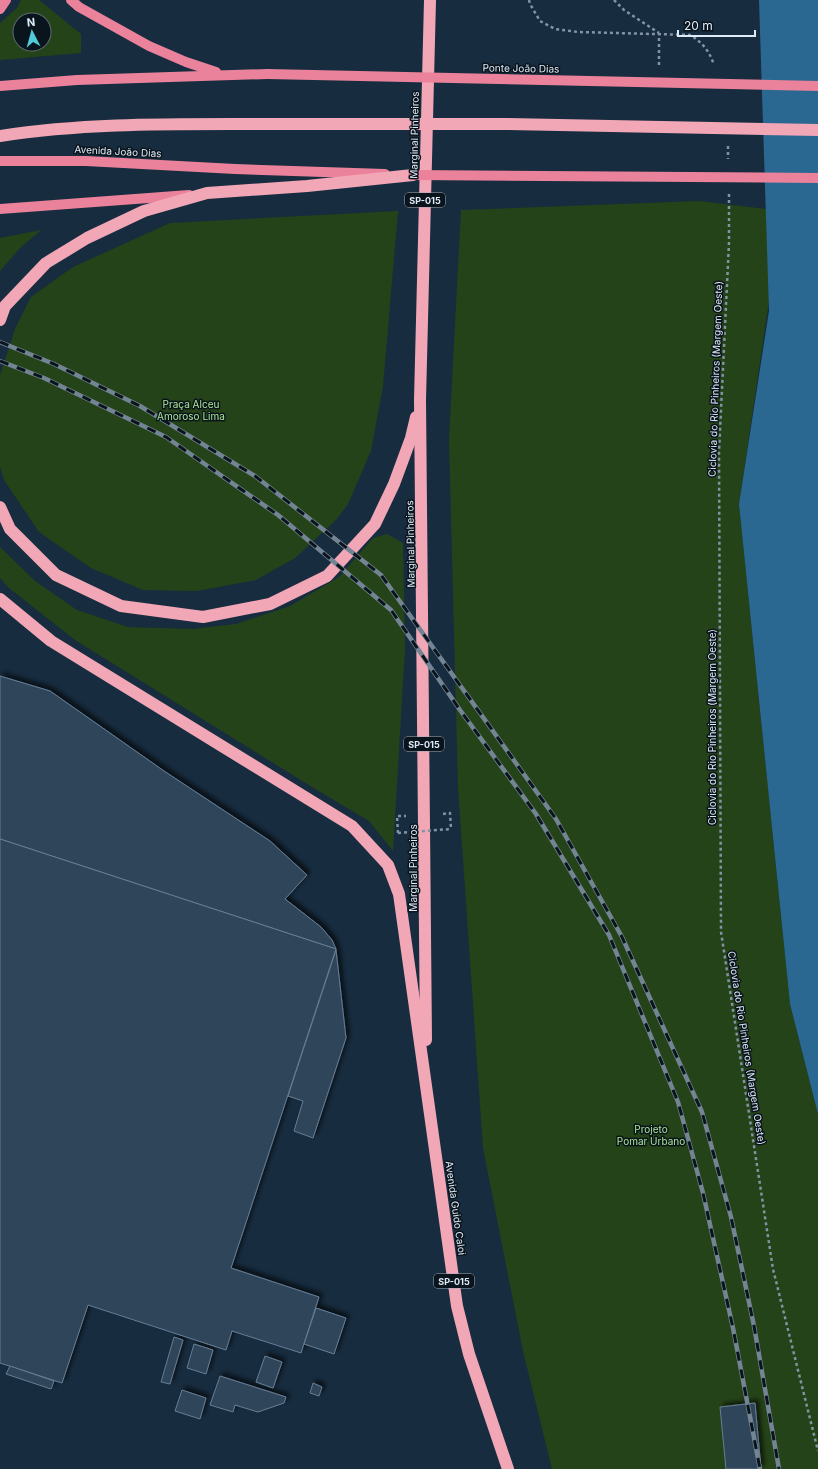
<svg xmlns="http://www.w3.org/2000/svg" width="818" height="1469" font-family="Inter,sans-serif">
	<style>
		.green { fill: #254318; fill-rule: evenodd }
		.water { fill: #2b6891 }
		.building { fill: #2f455a; stroke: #667e95; filter: url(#shadow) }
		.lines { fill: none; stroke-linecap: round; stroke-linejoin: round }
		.path { stroke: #8393a3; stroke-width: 2.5; stroke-dasharray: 3 3; stroke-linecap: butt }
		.major { stroke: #e9829a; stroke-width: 10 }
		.highway { stroke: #f2a7b6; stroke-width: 12 }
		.rail-casing { stroke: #738494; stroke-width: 4.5 }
		.rail { stroke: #0a141c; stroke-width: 3; stroke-dasharray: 9; stroke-linecap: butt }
		.path-bridge { stroke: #8393a3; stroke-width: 2.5; stroke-dasharray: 3 3; stroke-linecap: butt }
		.major-bridge { stroke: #e9829a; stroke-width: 10 }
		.highway-bridge { stroke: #f2a7b6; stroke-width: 12 }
		.labels { text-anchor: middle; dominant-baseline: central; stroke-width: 3; stroke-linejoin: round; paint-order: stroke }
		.shield { fill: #0a141c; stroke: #9eaab5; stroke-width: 1 }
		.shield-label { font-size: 9px; font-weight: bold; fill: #ddeaf7 }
		.street-label { font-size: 10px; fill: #ddeaf7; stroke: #0a141c }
		.park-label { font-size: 10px; fill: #abe494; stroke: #0a141c }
	</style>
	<defs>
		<filter id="shadow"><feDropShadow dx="3.5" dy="-3.5" stdDeviation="2" flood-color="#0009"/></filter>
	</defs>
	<rect width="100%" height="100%" fill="#172c3f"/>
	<g class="green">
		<path d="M 21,0 L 39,0 L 81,34 L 81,53 L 0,60 L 0,23 L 17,8 ZM 20,20 L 44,20 L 44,44 L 20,44 Z"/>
		<polygon points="699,201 766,209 769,301 739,504 790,1004 818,1114 818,1469 552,1469 523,1351 483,1148 458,787 449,439 461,210"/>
		<polygon points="398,211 383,386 371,451 348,504 336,520 295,558 256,580 197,591 143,590 91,568 39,532 4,480 0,467 0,375 15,329 31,297 73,267 170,223"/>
		<polygon points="41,230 20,248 0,271 0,238"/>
		<polygon points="387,534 403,543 405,649 393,851 369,821 312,787 75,640 9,588 0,578 0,547 35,581 77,610 128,627 192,629 236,624 290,606 339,577 373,538"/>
	</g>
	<polygon class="water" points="759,0 818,0 818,1114 790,1004 739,504 769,311"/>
	<g class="building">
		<polygon points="0,676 50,691 164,771 270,841 307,875 285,899 321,927 332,940 336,949 0,839"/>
		<polygon points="0,839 336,949 231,1268 319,1297 301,1353 232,1331 226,1350 88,1305 62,1383 0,1363"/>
		<polygon points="336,950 346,1038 313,1138 294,1131 303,1101 288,1096"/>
		<polygon points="316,1308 346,1318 334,1354 304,1344"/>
		<polygon points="174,1337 183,1340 170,1384 161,1382"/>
		<polygon points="194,1344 213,1350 206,1374 187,1368"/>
		<polygon points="265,1356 282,1362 273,1388 256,1382"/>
		<polygon points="10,1366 54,1381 51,1389 6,1374"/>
		<polygon points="220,1376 286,1397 284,1403 258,1412 235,1405 233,1412 210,1405"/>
		<polygon points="313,1383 322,1387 319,1396 310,1393"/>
		<polygon points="182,1390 206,1398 200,1419 175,1411"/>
		<polygon points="755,1403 761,1469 726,1469 720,1407"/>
	</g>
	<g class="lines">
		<g class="path">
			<path d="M 529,0 L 530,4 L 540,21 L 555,29 L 578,32 L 691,35 C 703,44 709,50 714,65"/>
			<polyline points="614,0 624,10 659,33"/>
			<polyline points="659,65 659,33"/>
			<polyline points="728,146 728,159"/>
			<polyline points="729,194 729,243 719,452 721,932 773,1269 818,1451"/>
			<polyline points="443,814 450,813 451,829"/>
			<polyline points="398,833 397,816 406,816"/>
		</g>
		<g class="major">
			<polyline points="71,0 79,7 149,46 186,62 216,72"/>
			<polyline points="0,9 6,0"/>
			<polyline points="0,86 77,80 267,74"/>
			<polyline points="0,161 86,161 235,169 385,174"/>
			<polyline points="0,209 189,195"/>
		</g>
		<g class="highway">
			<path d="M 0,136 C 77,124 155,124 233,124"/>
			<polyline points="0,320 5,306 46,263 87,238 144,211 207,193 307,186 413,175"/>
			<polyline points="0,507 10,529 56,575 121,606 203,617 270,604 327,576 375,524 394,484 411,438 416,417"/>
			<polyline points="0,599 51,641 352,826 388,865 399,894 457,1306 469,1354 508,1469"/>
			<polyline points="426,1040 420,400 430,0"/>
		</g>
		<defs>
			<g id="rail">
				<polyline points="0,342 54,364 140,406 255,476 381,575 556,819 622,937 702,1112 731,1217 754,1326 779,1469"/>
				<polyline points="0,361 44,378 166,437 278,515 391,610 460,710 536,814 609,935 678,1102 703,1193 733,1328 760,1469"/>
			</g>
		</defs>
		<use href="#rail" class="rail-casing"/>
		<use href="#rail" class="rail"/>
		<polyline class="path-bridge" points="398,833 451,829"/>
		<g class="major-bridge">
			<polyline points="267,74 818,86"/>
			<polyline points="413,175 818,178"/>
		</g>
		<polyline class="highway-bridge" points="233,124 504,124 818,130"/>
	</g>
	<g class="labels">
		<g class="shield">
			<rect x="405" y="193" width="40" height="14" rx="3"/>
			<rect x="404" y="737" width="40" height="14" rx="3"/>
			<rect x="434" y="1274" width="40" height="14" rx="3"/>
		</g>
		<g class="shield-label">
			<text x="425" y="200">SP-015</text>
			<text x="424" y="744">SP-015</text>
			<text x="454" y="1281">SP-015</text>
		</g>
		<g class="street-label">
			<text transform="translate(521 68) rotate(1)">Ponte João Dias</text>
			<text transform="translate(414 135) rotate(-89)">Marginal Pinheiros</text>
			<text transform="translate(118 151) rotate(3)">Avenida João Dias</text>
			<text transform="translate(715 379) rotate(-88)">Ciclovia do Rio Pinheiros (Margem Oeste)</text>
			<text transform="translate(410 544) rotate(-91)">Marginal Pinheiros</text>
			<text transform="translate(712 727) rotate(-90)">Ciclovia do Rio Pinheiros (Margem Oeste)</text>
			<text transform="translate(413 868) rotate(-90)">Marginal Pinheiros</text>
			<text transform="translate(747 1048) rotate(81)">Ciclovia do Rio Pinheiros (Margem Oeste)</text>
			<text transform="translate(456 1208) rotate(82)">Avenida Guido Caloi</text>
		</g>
		<g class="park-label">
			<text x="191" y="404">Praça Alceu<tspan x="191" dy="12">Amoroso Lima</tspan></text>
			<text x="651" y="1129">Projeto<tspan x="651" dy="12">Pomar Urbano</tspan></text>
		</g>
	</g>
	<g transform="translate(32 32) rotate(354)"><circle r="19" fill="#0a141c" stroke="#5e6a74"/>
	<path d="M0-3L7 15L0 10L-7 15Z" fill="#52cbd9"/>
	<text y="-6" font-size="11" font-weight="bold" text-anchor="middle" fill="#ddeaf7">N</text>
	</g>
	<path d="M678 30v6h77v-6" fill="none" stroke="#ddeaf7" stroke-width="2"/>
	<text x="684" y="30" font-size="12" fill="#ddeaf7" stroke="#0a141c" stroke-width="3" paint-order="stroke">20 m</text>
</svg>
